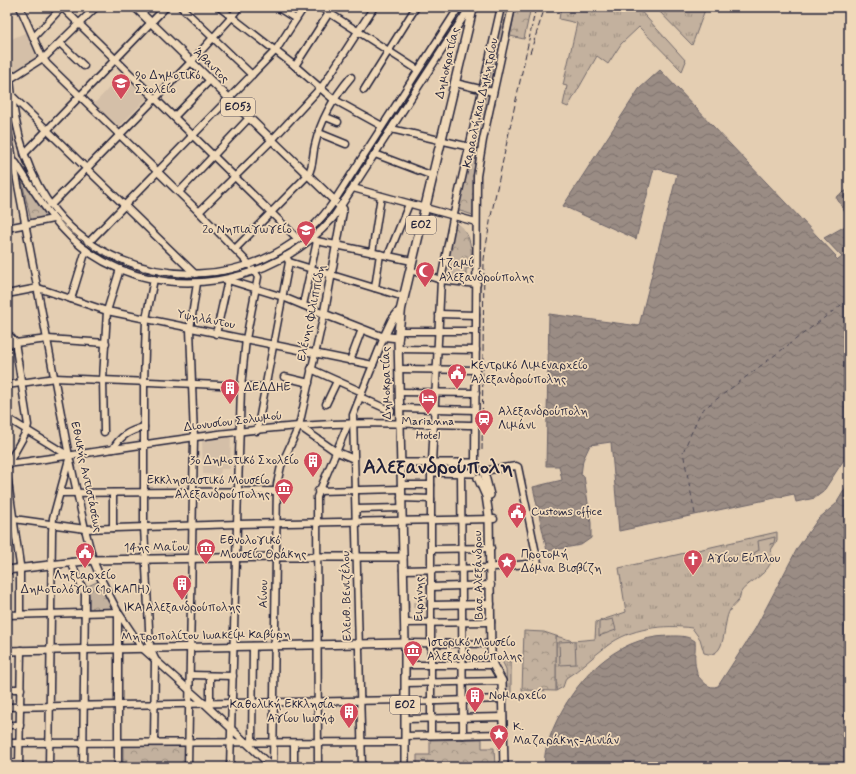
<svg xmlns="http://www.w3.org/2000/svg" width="856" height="774" font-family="Mynerve,sans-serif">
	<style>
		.built { fill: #d4bfa8 }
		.grass { fill: url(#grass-tufts); stroke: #726a6c }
		.park { fill: url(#park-crowns); stroke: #726a6c }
		.garden { fill: #c3b19e; stroke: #726a6c }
		.water { fill: url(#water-waves); stroke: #6a6267 }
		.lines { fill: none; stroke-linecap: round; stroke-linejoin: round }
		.ferry { stroke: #4c4755; stroke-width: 1; stroke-dasharray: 5 4; stroke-linecap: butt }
		.minor-tunnel { stroke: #bdac9a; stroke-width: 6; stroke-dasharray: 6 3; stroke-linecap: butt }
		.minor-casing { stroke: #22223b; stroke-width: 9 }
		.major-casing { stroke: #22223b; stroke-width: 10 }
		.highway-casing { stroke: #22223b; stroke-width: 11 }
		.minor { stroke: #f0d9b9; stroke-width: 6 }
		.major { stroke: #f0d9b9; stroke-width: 7 }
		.highway { stroke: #f0d9b9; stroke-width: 8 }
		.rail { stroke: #22223b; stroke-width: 1; stroke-dasharray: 6 3; stroke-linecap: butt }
		.labels { text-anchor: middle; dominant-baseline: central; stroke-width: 3.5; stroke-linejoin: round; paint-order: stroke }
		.shield { fill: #f0d9b9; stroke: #605961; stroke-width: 1 }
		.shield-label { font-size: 11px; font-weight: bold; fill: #22223b }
		.street-label { font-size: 12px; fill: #22223b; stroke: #f0d9b9 }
		.poi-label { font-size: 12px; fill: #22223b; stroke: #f0d9b9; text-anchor: start }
		.town-label { font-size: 20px; font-weight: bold; fill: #22223b; stroke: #f0d9b9 }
	</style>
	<defs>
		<pattern id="grass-tufts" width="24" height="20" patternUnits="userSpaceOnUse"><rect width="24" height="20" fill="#c3b19e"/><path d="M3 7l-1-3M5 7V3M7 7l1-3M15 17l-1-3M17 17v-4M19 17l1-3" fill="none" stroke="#9e9082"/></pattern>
		<pattern id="park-crowns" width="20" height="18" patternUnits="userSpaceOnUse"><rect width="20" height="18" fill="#c3b19e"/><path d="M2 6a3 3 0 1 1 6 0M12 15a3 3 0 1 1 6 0" fill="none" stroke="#9e9082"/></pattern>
		<pattern id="water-waves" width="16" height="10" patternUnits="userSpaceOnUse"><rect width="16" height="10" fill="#9a8c84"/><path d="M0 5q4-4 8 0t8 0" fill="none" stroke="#7d726d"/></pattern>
	</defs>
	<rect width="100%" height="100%" fill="#e4ceb2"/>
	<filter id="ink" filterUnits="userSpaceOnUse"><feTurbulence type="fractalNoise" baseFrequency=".025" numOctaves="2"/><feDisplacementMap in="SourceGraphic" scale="8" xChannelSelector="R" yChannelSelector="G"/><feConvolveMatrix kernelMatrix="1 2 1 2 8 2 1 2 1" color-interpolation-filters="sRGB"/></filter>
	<g filter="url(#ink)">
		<g class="built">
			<polygon points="27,32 37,57 7,75 7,41"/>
			<polygon points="123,73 148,97 119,127 94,104"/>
			<polygon points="231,432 230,469 221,469 220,475 203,474 202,436"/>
		</g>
		<g class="grass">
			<polygon points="561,7 637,7 686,61 682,71 639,27 621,44 608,64 597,56 568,107 563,105 567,86 563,85 577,23 559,19"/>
			<polygon points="655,7 706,7 692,45"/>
			<path d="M 777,532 L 777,541 L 771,550 C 776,573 751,578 741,592 C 740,595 740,598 738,601 C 736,604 732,607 730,610 C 722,622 728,661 704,653 L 700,639 L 692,628 C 664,624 630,628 607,646 C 593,656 581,669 566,678 L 563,687 L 556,691 L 556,636 L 573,641 L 595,639 L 596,622 L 626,612 L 619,568 Z"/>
			<polygon points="502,661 511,662 511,698 507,697 506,669"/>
		</g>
		<g class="park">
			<polygon points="504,7 509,7 491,88 487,87"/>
			<polygon points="516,7 531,7 524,39 510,36"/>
			<polygon points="485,94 490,96 474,170 473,215 457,210"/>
			<polygon points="21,177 48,217 31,221"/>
			<path d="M 455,222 C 472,233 472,249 471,268 L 466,269 L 466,281 L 444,278 Z"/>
			<polygon points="99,581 113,610 89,611 89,596 86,587"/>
			<polygon points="613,619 616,630 599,636 599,622"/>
			<polygon points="524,631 544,632 556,636 556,691 522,690"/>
			<polygon points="482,739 482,748 494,748 495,767 417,767 417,755 430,755 430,740"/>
			<polygon points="123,744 187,745 186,767 123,767"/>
		</g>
		<g class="garden">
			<polygon points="775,537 774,543 770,544 772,556 770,560 754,557 754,553 759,550 758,541"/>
			<polygon points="575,641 576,664 560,665 559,642"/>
		</g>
		<g class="water">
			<polygon points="660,70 836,256 835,257 838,260 842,257 824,238 849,224 849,452 823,492 815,498 796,502 794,494 619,531 611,442 590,445 583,460 581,475 584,476 591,523 591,538 581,545 547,551 533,487 562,480 559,466 546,466 549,314 639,326 677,174 654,168 636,239 563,206 639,89"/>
			<polygon points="849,189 849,219 836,197"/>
			<path d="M 849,482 L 849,767 L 545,767 C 543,753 548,742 553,729 C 573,682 614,637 668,636 C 677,636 687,635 695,641 C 696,648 694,655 695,662 C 695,667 697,669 697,675 C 703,681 708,690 718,686 L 755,629 L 798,547 L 818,519 L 836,504 Z"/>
		</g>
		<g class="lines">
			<polyline class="ferry" points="695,514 683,452 701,411 849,299"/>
			<polyline class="minor-tunnel" points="404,605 431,605"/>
			<defs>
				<g id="minor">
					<polyline points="20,7 41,55 47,64 199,212 250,265 258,277 246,339 241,387 230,767"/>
					<polyline points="62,7 298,239"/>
					<polyline points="181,7 252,75"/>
					<polyline points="219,7 295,66 333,99 382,126"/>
					<polyline points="277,7 296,19"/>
					<polyline points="320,7 418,70"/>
					<polyline points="33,38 62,7"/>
					<polyline points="60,43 84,66"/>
					<polyline points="295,66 329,13"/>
					<path d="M 10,79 C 14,126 25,175 56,212 C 127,298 272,294 335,200 L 459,7"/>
					<polyline points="7,81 46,56 96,7"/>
					<polyline points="455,83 493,92"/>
					<polyline points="364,90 416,7"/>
					<polyline points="11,95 195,274"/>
					<polyline points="174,117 210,80"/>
					<polyline points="326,117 338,122"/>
					<polyline points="7,127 69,456 85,529 93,560 101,579 118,612 142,648 206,705 272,767"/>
					<polyline points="391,129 470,147"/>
					<polyline points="319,133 346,144"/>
					<polyline points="24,154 166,7"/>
					<polyline points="375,154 433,176"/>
					<path d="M 16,163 C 37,196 57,230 90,253 C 166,305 274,285 333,218 L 470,7"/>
					<polyline points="353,188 476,222"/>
					<polyline points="179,192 249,118"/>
					<polyline points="51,205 191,62 230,19 239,7"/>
					<polyline points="199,212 272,140 324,84 374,7"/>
					<polyline points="7,228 53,219"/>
					<polyline points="312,238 317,241 412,261"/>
					<polyline points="89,242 276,50 304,7"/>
					<path d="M 235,249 L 308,175 C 314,165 312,156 315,145 C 321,119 334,97 351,77"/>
					<polyline points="372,253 381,196"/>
					<polyline points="388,256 409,204"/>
					<polyline points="289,262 404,297"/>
					<polyline points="410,270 441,280 477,284"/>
					<polyline points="154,279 146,319 144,382 144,527 150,648 155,659 154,742"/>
					<polyline points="375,288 380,254"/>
					<polyline points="7,294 38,288 107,311 373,365"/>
					<polyline points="71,299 86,250"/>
					<polyline points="303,305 317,241"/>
					<polyline points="439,314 476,315"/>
					<polyline points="398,331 476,331"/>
					<polyline points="7,333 15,342 28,425 26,432 7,466"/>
					<polyline points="216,334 228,280 283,297 324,314 299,426 281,466 277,484 273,767"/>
					<polyline points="7,344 48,339 106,343"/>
					<polyline points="399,349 476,350"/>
					<polyline points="350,361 362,329"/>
					<polyline points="311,369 362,392"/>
					<polyline points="399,369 476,370"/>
					<polyline points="284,377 309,383"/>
					<polyline points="7,385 55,378 265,387"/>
					<polyline points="399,392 476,393"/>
					<polyline points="360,397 391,411"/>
					<polyline points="326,404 337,381"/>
					<polyline points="400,408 475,410"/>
					<polyline points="7,418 69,456"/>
					<polyline points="299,426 335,451 354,459"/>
					<polyline points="257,431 289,262 286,256"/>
					<polyline points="104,432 103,379 107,311 120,269"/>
					<path d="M 113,449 C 120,436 129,431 144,427"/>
					<polyline points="432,463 441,280 454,213 501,7"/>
					<polyline points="475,463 477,176 483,140 512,7"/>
					<path d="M 7,464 C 104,452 201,433 299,426 C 357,421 417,424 475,425"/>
					<polyline points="483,471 516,466 518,467 538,563 495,567"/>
					<polyline points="431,472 431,735"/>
					<polyline points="461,472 463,735"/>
					<polyline points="7,475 20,565 20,614"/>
					<polyline points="401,485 431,485"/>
					<polyline points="318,491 401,489"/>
					<polyline points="60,493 276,491"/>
					<polyline points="401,498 431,499"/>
					<polyline points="356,509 402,508"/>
					<polyline points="7,518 85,529 238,524 494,519"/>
					<polyline points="113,528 113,493"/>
					<polyline points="431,549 491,548"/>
					<polyline points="71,562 85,594 83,767"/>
					<polyline points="403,570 491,568"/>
					<polyline points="431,587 491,585"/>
					<polyline points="431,605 491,604"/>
					<polyline points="7,615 118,612 118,767"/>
					<polyline points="405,623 491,622"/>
					<polyline points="405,643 491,644"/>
					<polyline points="405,665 493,665"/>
					<polyline points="191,675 233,676"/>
					<polyline points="405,683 502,681"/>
					<polyline points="7,689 21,689"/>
					<polyline points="405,702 503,699"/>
					<polyline points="210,705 210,676"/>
					<polyline points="7,707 405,700"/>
					<polyline points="405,719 503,717"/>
					<polyline points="7,725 20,725"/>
					<polyline points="405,736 503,734"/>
					<polyline points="7,743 405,742"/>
					<polyline points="252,743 253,646"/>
					<polyline points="7,763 19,763"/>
					<polyline points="19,767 21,650"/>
					<polyline points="49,767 52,532 53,518 69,459"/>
					<polyline points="188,767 194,438 190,329 197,283"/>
					<polyline points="294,767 294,744"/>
					<polyline points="318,767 317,497 348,424"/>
					<polyline points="362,767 353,415 384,337"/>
				</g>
				<g id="major">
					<polyline points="135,7 343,209 324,314 380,336 398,338 405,643 405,767"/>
					<polyline points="384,337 392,320 401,309"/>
					<polyline points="401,463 475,463 476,467"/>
					<polyline points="432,463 431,472 473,473"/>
					<polyline points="484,472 490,495"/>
					<polyline points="478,478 486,496 489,516 491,652 493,665 502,681 504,767"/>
					<polyline points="7,570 93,560 276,557 403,557"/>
					<polyline points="7,651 405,643"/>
				</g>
				<polyline id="highway" points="398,338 401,309 473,7"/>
			</defs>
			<use href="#minor" class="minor-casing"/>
			<use href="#major" class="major-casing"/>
			<use href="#highway" class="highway-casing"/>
			<use href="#minor" class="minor"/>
			<use href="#major" class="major"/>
			<use href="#highway" class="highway"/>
			<g class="rail">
				<polyline points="530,53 545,7"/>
				<path d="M 7,99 C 15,139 25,178 51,210 C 115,290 236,300 312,232 C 341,206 360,170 381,138 C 408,94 437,51 464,7"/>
				<polyline points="482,450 484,259 491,216 536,7"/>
			</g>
		</g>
	</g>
	<defs>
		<symbol id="school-pin" viewBox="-11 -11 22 30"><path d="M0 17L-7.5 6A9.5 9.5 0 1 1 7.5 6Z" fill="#d1495b" stroke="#f0d9b9"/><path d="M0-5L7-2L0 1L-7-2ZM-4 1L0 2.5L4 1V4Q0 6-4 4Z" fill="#fff"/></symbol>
		<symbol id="mosque-pin" viewBox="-11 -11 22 30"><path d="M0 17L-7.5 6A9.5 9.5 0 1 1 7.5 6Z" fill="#d1495b" stroke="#f0d9b9"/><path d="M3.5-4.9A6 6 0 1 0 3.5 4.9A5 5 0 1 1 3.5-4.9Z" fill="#fff"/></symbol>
		<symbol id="civic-pin" viewBox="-11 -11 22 30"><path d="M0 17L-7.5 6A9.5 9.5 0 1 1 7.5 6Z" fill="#d1495b" stroke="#f0d9b9"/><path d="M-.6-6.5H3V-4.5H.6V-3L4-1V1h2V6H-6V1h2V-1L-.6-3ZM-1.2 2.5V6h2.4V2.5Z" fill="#fff"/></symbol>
		<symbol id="building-pin" viewBox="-11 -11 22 30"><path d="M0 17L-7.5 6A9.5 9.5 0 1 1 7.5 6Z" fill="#d1495b" stroke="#f0d9b9"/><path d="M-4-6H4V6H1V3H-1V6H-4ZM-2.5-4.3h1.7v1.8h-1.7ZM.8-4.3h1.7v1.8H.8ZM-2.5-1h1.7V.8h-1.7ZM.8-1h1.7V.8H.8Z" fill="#fff"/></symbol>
		<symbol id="hotel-pin" viewBox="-11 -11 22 30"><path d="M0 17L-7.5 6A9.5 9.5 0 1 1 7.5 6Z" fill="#d1495b" stroke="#f0d9b9"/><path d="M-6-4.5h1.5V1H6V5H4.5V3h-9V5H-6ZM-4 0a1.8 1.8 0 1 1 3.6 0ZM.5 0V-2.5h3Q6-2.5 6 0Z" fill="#fff"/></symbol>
		<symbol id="station-pin" viewBox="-11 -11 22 30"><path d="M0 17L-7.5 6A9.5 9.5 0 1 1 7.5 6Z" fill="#d1495b" stroke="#f0d9b9"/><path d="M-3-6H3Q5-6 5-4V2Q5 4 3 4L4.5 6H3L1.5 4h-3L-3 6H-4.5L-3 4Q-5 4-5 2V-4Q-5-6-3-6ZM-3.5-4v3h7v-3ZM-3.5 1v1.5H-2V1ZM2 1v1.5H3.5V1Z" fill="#fff"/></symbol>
		<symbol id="museum-pin" viewBox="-11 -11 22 30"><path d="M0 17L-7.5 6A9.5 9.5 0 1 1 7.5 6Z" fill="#d1495b" stroke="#f0d9b9"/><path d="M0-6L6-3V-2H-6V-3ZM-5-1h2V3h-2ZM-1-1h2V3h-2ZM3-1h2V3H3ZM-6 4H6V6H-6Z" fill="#fff"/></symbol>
		<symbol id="church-pin" viewBox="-11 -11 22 30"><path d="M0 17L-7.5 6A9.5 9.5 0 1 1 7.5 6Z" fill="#d1495b" stroke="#f0d9b9"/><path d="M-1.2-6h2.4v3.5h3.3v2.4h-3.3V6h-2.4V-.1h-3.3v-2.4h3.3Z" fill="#fff"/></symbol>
		<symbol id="sight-pin" viewBox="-11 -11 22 30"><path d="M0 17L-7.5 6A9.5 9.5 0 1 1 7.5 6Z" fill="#d1495b" stroke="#f0d9b9"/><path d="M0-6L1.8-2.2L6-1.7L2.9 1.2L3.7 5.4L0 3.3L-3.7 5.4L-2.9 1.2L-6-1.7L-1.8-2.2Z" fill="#fff"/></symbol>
	</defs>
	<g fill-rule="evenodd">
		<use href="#school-pin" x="110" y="72" width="22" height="30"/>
		<use href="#school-pin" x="295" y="219" width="22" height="30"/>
		<use href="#mosque-pin" x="414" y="260" width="22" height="30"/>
		<use href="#civic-pin" x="446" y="362" width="22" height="30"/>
		<use href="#building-pin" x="219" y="377" width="22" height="30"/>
		<use href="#hotel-pin" x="417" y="387" width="22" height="30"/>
		<use href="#station-pin" x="473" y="408" width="22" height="30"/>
		<use href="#building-pin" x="302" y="450" width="22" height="30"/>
		<use href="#museum-pin" x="273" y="477" width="22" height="30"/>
		<use href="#civic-pin" x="506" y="501" width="22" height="30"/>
		<use href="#museum-pin" x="195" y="537" width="22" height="30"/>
		<use href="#civic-pin" x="74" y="541" width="22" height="30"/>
		<use href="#church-pin" x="682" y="548" width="22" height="30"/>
		<use href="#sight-pin" x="496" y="551" width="22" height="30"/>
		<use href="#building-pin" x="171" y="573" width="22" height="30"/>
		<use href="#museum-pin" x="402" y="639" width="22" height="30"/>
		<use href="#building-pin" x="464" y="685" width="22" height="30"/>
		<use href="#building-pin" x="338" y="701" width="22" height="30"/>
		<use href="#sight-pin" x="488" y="723" width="22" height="30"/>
	</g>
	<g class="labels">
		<g class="shield">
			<rect x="221" y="98" width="34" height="18" rx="3"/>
			<rect x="406" y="216" width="30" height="18" rx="3"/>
			<rect x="390" y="696" width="30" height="18" rx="3"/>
		</g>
		<g class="shield-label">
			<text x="238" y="107">ΕΟ53</text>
			<text x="421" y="225">ΕΟ2</text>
			<text x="405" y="705">ΕΟ2</text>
		</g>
		<g class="street-label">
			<text transform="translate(448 63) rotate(-77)">Δημοκρατίας</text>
			<text transform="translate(211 66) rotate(44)">Άβαντος</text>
			<text transform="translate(481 103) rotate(-78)">Καραολή και Δημητρίου</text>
			<text transform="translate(312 313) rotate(-78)">Ελένης Φιλιππίδη</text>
			<text transform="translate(206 320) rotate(11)">Υψηλάντου</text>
			<text transform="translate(387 383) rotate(-91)">Δημοκρατίας</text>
			<text transform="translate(233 422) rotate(-7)">Διονυσίου Σολωμού</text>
			<text transform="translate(86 477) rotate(78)">Εθνικής Αντιστάσεως</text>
			<text transform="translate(156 548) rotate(-1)">14ης Μαΐου</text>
			<text transform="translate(479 575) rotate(-91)">Βασ. Αλεξάνδρου</text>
			<text transform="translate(264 594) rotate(-89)">Αίνου</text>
			<text transform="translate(347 596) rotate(-91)">Ελευθ. Βενιζέλου</text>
			<text transform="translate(420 599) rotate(-90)">Ειρήνης</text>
			<text transform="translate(206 636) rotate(-1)">Μητροπολίτου Ιωακείμ Καβύρη</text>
		</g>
		<g class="poi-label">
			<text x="135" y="76">9ο Δημοτικό<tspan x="135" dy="14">Σχολείο</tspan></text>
			<text x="292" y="230" text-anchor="end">2ο Νηπιαγωγείο</text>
			<text x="439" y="264">Tζαμί<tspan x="439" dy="14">Αλεξανδρούπολης</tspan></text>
			<text x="471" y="366">Κεντρικό Λιμεναρχείο<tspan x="471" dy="14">Αλεξανδρούπολης</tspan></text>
			<text x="244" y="388">ΔΕΔΔΗΕ</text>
			<text x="498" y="412">Αλεξανδρούπολη<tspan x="498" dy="14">Λιμάνι</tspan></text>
			<text x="428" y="422" text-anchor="middle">Marianna<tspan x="428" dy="14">Hotel</tspan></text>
			<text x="299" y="461" text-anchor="end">3ο Δημοτικό Σχολείο</text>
			<text x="270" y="481" text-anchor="end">Εκκλησιαστικό Μουσείο<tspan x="270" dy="14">Αλεξανδρούπολης</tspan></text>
			<text x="531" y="512">Customs office</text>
			<text x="220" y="541">Εθνολογικό<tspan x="220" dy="14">Μουσείο Θράκης</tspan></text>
			<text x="521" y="555">Προτομή<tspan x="521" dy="14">Δόμνα Βισβίζη</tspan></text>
			<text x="707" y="559">Αγίου Εύπλου</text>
			<text x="85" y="576" text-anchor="middle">Ληξιαρχείο<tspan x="85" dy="14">Δημοτολόγιο (1ο ΚΑΠΗ)</tspan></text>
			<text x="182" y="608" text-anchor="middle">ΙΚΑ Αλεξανδρούπολης</text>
			<text x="427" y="643">Ιστορικό Μουσείο<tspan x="427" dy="14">Αλεξανδρούπολης</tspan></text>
			<text x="489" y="696">Νομαρχείο</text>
			<text x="335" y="705" text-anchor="end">Καθολική Εκκλησία<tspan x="335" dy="14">Αγίου Ιωσήφ</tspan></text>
			<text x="513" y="727">K.<tspan x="513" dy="14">Μαζαράκης-Αινιάν</tspan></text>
		</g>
		<g class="town-label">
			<text x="438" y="467">Αλεξανδρούπολη</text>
		</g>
	</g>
	<rect width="856" height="774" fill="none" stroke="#f0d9b9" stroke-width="24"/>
	<rect x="12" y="12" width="832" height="750" fill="none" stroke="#22223b" stroke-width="1.5" filter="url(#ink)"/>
</svg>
